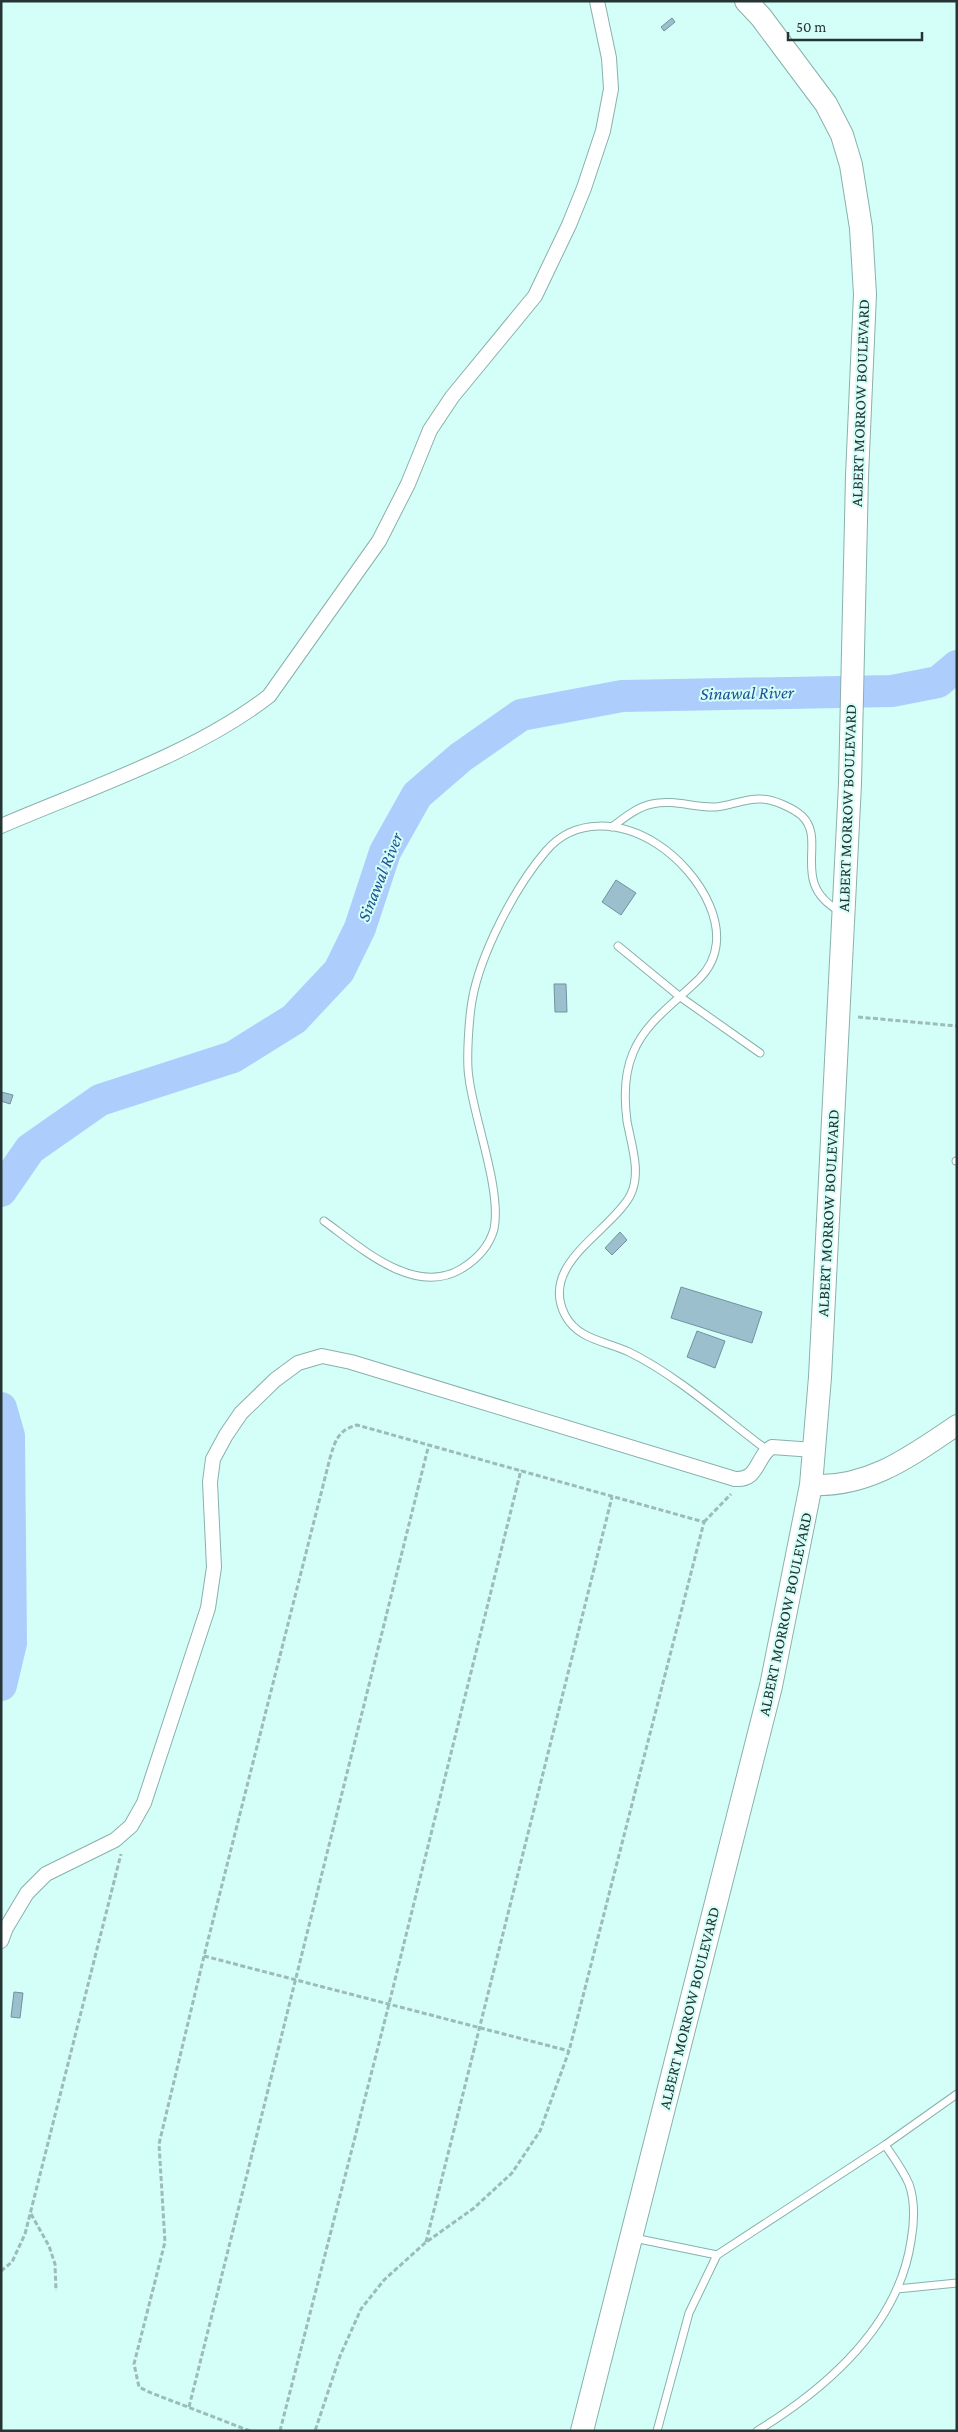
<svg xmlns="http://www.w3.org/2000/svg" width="958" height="2432" font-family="'Crimson Pro',serif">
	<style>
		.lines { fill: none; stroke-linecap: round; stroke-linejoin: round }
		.river { stroke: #adcefc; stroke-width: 32 }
		.building { fill: #9bbfcc; stroke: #70939f }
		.lane-casing { stroke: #89b1ac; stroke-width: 9 }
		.street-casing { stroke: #89b1ac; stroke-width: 16 }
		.secondary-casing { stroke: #89b1ac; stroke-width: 22 }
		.primary-casing { stroke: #89b1ac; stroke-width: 24 }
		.path { stroke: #9bbcb8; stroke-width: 3; stroke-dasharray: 5 2.5; stroke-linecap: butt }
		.lane { stroke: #fff; stroke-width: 7 }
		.street { stroke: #fff; stroke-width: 14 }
		.secondary { stroke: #fff; stroke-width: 20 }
		.primary { stroke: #fff; stroke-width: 22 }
		.labels { text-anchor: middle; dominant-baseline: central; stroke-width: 4; stroke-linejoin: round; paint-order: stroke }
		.street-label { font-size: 16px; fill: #253533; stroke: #d4fef8 }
		.water-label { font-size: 18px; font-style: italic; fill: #1e5193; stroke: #d4fef8 }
	</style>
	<rect width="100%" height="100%" fill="#d4fef8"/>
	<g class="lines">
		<g class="river">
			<polyline points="1,1191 30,1149 100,1100 233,1057 294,1019 339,971 360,928 385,852 417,795 461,757 521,715 622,696 892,691 938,682 957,666"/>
			<polyline points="1,1408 9,1436 11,1643 1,1685"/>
		</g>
	</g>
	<g class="building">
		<polygon points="672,18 675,22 664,31 661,27"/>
		<polygon points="616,880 636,893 621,915 602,902"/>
		<polygon points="554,984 566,984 567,1012 555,1012"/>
		<polygon points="1,1092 13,1095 10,1104 1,1101"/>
		<polygon points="620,1232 627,1240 612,1255 605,1248"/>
		<polygon points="681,1287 762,1312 752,1343 671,1318"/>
		<polygon points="697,1331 725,1341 715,1368 687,1357"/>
		<polygon points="14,1992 23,1993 20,2018 11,2017"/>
	</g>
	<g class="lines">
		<defs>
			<g id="lane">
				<path d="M 612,827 C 624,818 637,807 652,804 C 674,799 694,808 716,807 C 730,806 746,798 761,799 C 773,799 793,808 802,816 C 828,841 788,883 841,912"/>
				<polyline points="618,946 679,996 760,1053"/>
				<polyline points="956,1161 957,1161"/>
				<path d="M 324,1221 C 360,1247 414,1297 461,1269 C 476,1260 489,1247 494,1229 C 502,1191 474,1119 469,1078 C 466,1060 469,1019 472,1001 C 480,954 515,887 546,851 C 575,817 621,821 657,844 C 698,870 742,936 699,979 C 677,1001 645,1022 633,1053 C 624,1074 624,1098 627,1121 C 631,1144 642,1173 630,1196 C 609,1233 539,1264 565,1315 C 578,1340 606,1341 629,1352 C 678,1376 724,1418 767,1450"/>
				<polyline points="634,2238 717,2255"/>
				<polyline points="897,2289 957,2283"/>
				<polyline points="657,2431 689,2313 717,2255 885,2145 957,2094"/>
				<path d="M 757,2431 C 827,2388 898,2327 911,2241 C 914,2224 915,2201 909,2184 C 903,2170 894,2158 885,2145"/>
			</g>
			<g id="street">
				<path d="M 1,826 C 89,788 194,754 269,696 L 379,541 L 408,484 L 430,430 L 452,397 L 535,296 L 569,225 L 584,188 L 603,131 L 611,89 L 609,58 L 597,1"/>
				<path d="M 1,1941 L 6,1928 L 27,1893 L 46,1874 L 115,1840 L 131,1826 L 144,1803 L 208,1608 L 214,1567 L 210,1482 L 213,1459 L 226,1435 L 241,1413 L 275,1380 L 298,1363 L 322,1356 L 351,1362 L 735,1479 C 759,1481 756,1456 772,1447 L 814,1450"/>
			</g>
			<path id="secondary" d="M 811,1485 C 869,1488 911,1456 957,1425"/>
			<polyline id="primary" points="582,2431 771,1686 811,1485 820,1377 850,784 857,476 865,294 861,228 851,165 842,135 826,104 761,17 746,1"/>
		</defs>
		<use href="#lane" class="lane-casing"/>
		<use href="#street" class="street-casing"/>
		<use href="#secondary" class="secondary-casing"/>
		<use href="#primary" class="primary-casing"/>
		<g class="path">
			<polyline points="858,1017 957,1026"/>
			<polyline points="704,1522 731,1494"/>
			<polyline points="204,1956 569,2051"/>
			<polyline points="31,2214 49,2246 55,2264 56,2291"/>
			<polyline points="426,2242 612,1497"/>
			<polyline points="1,2271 12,2262 25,2234 121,1854"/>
			<polyline points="189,2407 429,1444"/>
			<path d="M 250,2431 L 149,2392 L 139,2387 L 134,2364 L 165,2242 L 159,2144 L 204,1956 L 330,1458 C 335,1441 338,1430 357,1425 L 704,1522 L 569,2051 L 540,2131 L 512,2173 L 474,2208 L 425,2243 L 384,2280 L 361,2309 L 340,2356 L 315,2431"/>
			<polyline points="280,2431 389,2004 521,1470"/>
		</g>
		<use href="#lane" class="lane"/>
		<use href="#street" class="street"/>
		<use href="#secondary" class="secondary"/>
		<use href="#primary" class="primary"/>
	</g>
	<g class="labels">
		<g class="street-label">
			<text transform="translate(860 403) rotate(-88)">ALBERT MORROW BOULEVARD</text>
			<text transform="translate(847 808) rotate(-88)">ALBERT MORROW BOULEVARD</text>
			<text transform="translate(828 1213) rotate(-87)">ALBERT MORROW BOULEVARD</text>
			<text transform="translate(785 1614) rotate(-78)">ALBERT MORROW BOULEVARD</text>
			<text transform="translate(689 2008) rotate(-76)">ALBERT MORROW BOULEVARD</text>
		</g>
		<g class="water-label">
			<text transform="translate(747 693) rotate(-1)">Sinawal River</text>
			<text transform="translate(380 877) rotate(-68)">Sinawal River</text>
		</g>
	</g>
	<rect width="958" height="2432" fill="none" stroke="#253533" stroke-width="5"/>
	<path d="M788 32v8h134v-8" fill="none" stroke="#253533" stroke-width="2.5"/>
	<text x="796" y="32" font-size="15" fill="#253533" stroke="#d4fef8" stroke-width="4" paint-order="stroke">50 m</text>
</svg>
